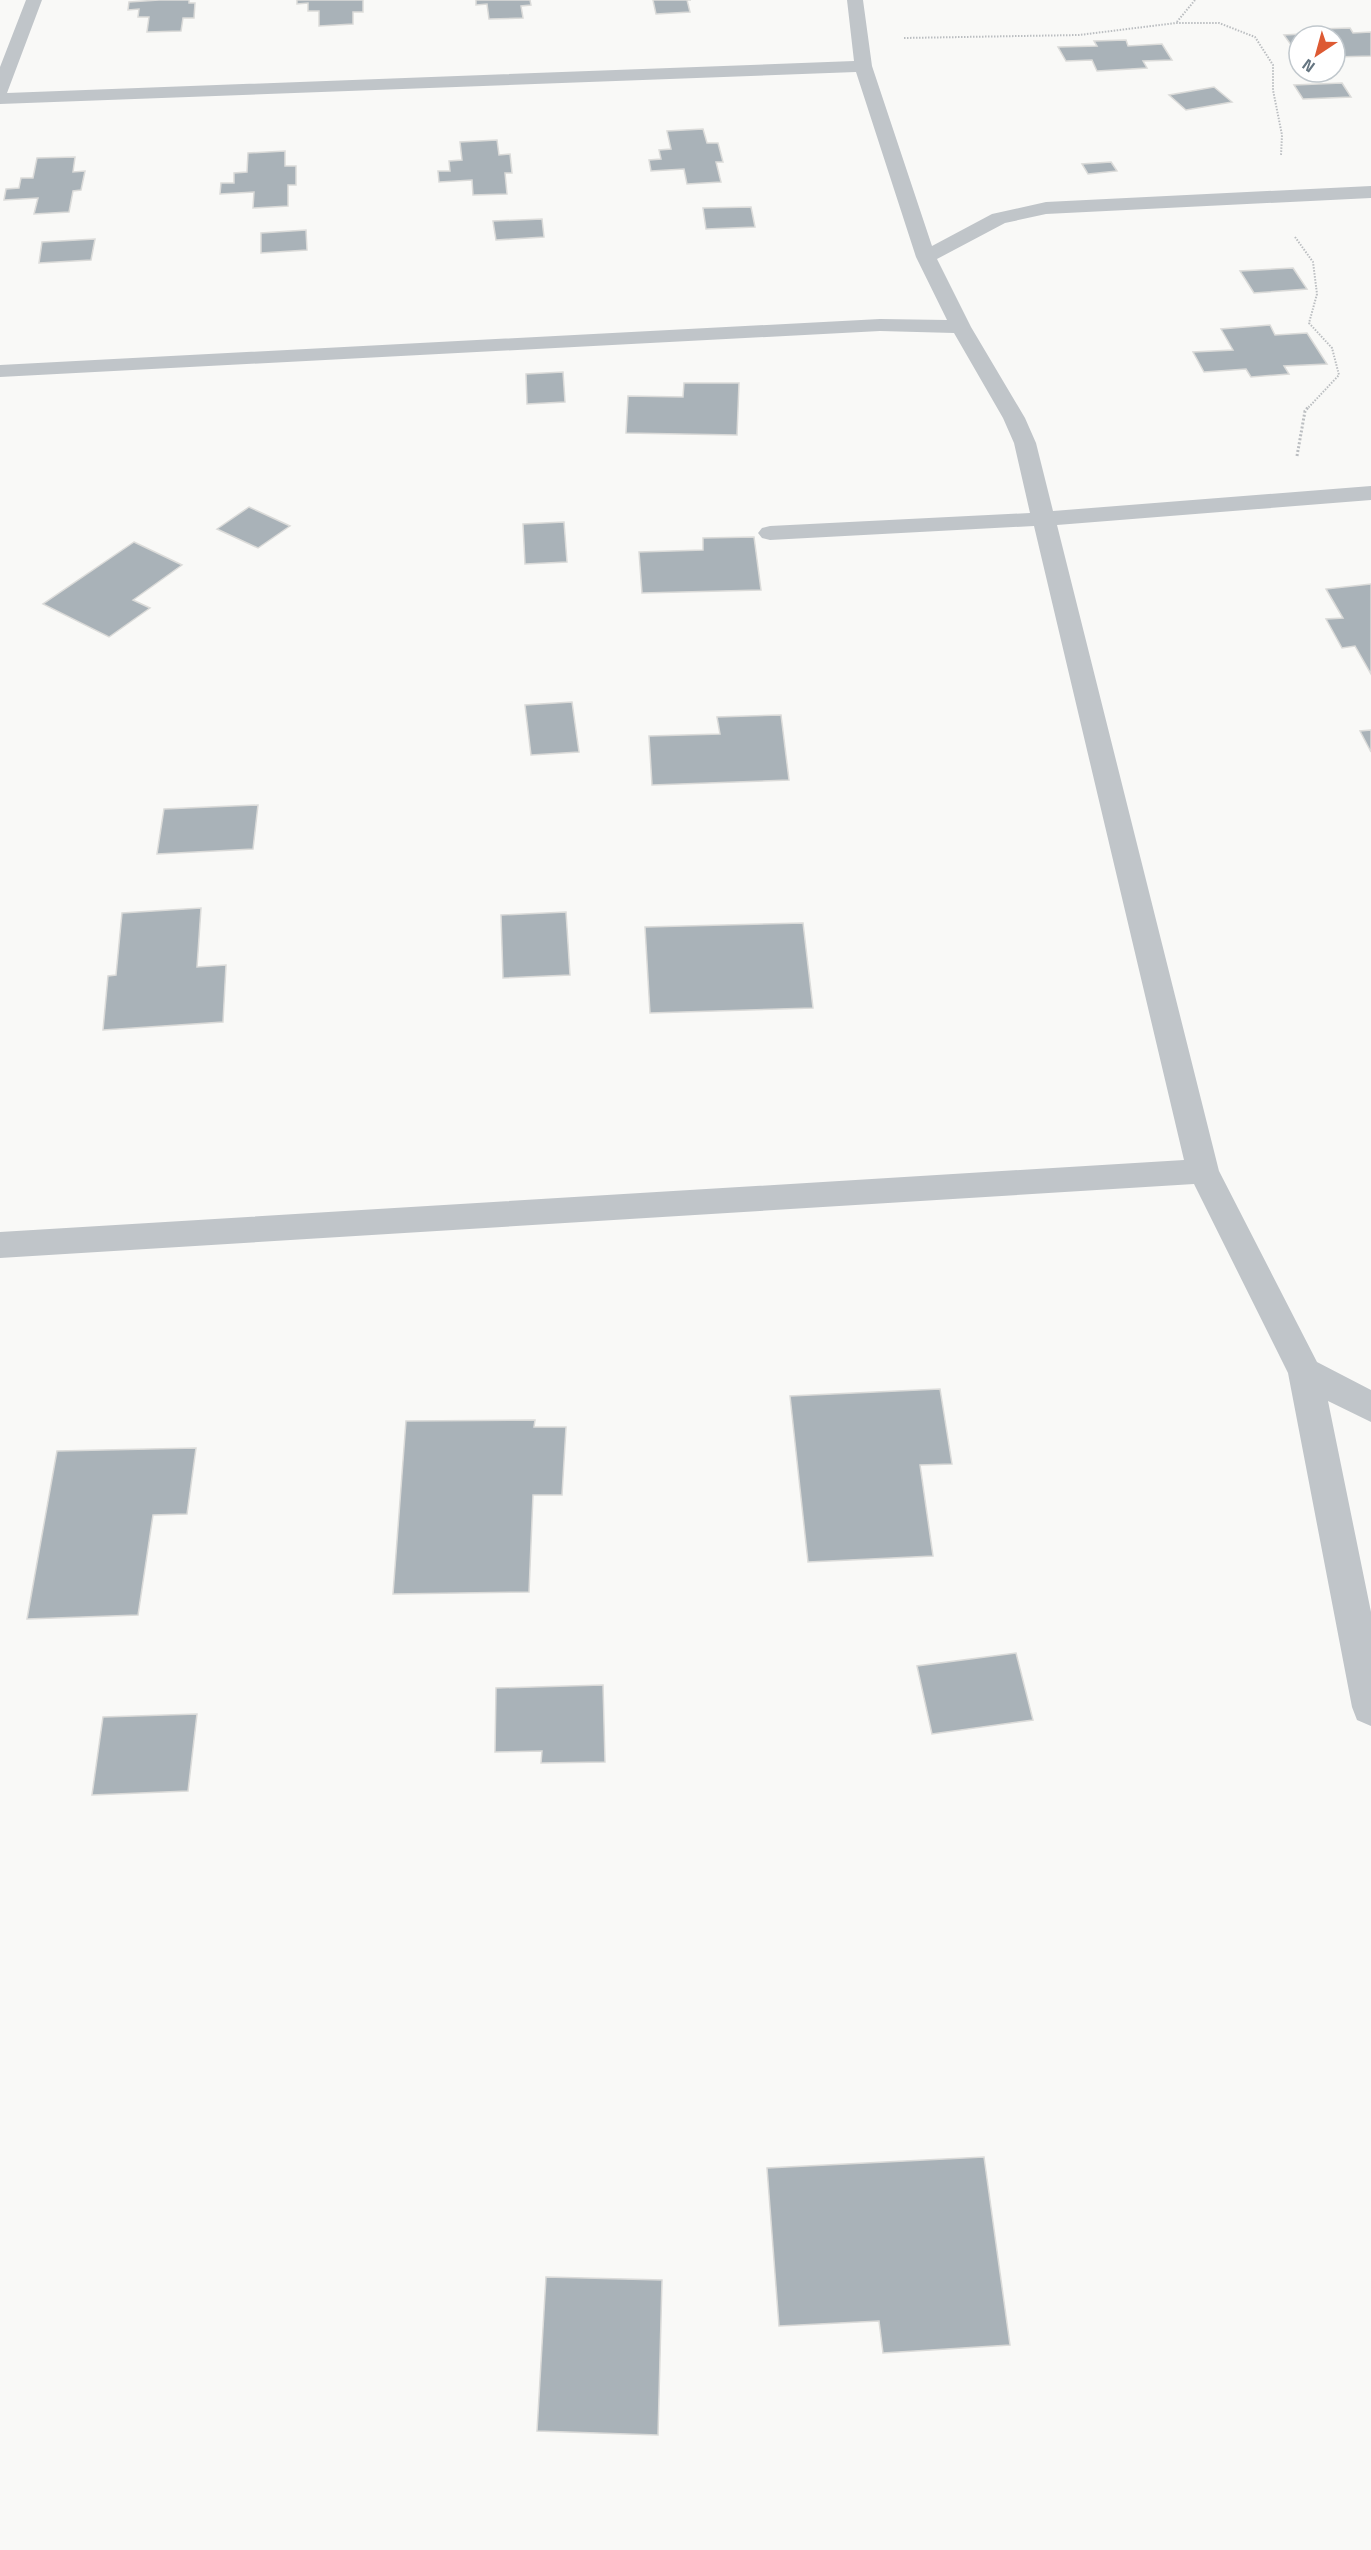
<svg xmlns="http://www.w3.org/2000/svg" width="1371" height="2550" font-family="'Titillium Web',sans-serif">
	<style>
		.building { fill: #a9b2b8; stroke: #dbdbd9; stroke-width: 1.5 }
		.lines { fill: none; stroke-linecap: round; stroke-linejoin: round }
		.path-far1 { stroke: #bbbec1; stroke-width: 2; stroke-dasharray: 1.5 1.5; stroke-linecap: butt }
		.path { stroke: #bbbec1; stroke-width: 3; stroke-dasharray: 2 2; stroke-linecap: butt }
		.minor { fill: #c0c5c9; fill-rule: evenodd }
	</style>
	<rect width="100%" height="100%" fill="#f9f9f7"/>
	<g class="building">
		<polygon points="159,0 189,0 189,3 195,3 194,18 183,18 181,31 147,32 149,17 138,17 139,9 128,10 129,2"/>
		<polygon points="297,0 363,0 363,12 353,12 353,24 319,26 319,11 308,11 308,3 297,4"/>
		<polygon points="476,0 530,0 531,5 521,6 523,18 489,19 487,4 476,5"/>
		<polygon points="653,0 691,0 687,0 690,12 656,14"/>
		<polygon points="1350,28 1353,33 1371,32 1371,56 1335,57 1335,36 1299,36 1299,48 1294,49 1284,35 1322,33 1319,29"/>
		<polygon points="1126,40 1128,46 1162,44 1172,60 1143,61 1147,68 1097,71 1092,60 1066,61 1058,47 1097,46 1094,41"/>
		<polygon points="1342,83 1351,97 1303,99 1294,85"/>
		<polygon points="1214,87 1232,102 1186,110 1169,95"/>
		<polygon points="703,129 707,143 718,143 723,162 716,162 721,182 687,184 684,169 651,171 649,160 661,159 659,150 671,149 667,131"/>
		<polygon points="497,140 499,155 510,154 512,173 505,173 507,194 473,195 472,180 439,182 438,171 450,171 449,161 462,160 460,142"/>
		<polygon points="285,151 285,166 296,166 296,185 288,185 288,206 253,208 254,192 220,194 221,183 234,183 234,173 247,172 248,153"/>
		<polygon points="75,157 73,172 85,171 81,190 73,191 69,212 34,214 38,198 4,200 6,189 19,188 21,178 33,178 37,158"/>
		<polygon points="1111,162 1117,171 1088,174 1082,164"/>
		<polygon points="751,207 755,227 706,229 703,208"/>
		<polygon points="542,219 544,237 496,240 493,221"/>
		<polygon points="306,230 307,250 261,253 261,233"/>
		<polygon points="95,239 91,260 39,263 42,242"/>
		<polygon points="1293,268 1307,289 1254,293 1240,271"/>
		<polygon points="1270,325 1275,335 1307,333 1327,364 1284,366 1289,374 1251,377 1246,369 1204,372 1193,352 1233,350 1221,329"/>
		<polygon points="563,372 565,402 527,404 526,374"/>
		<polygon points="684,383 739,383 737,435 626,433 628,396 683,397"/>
		<polygon points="249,507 290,526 258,548 217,529"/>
		<polygon points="564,522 567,562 525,564 523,524"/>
		<polygon points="754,537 761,590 642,593 639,552 703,550 703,538"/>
		<polygon points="134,542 182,565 133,600 150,608 109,637 43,604"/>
		<polygon points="1371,584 1371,674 1355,646 1342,648 1326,619 1343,618 1326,589"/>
		<polygon points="572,702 579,752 531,755 525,705"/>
		<polygon points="781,715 789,780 652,785 649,736 720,734 717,717"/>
		<polygon points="1371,730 1371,752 1360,731"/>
		<polygon points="258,805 253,849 157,854 164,809"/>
		<polygon points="201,908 197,967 226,965 223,1022 103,1030 108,976 116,975 122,913"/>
		<polygon points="566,912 570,975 503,978 501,915"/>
		<polygon points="803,923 813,1008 650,1013 645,927"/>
		<polygon points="940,1389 952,1464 920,1465 933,1556 808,1562 790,1396"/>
		<polygon points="535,1420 534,1427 566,1427 562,1495 533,1495 529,1592 393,1594 406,1421"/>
		<polygon points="196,1448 187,1514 153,1515 138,1615 27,1619 57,1451"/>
		<polygon points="1016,1653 1033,1720 932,1734 917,1666"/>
		<polygon points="603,1685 605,1762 541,1763 542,1751 495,1752 496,1688"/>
		<polygon points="197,1714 188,1791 92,1795 103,1717"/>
		<polygon points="984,2157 1010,2345 883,2353 879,2321 779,2326 767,2168"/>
		<polygon points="546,2277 662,2280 658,2435 537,2431"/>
	</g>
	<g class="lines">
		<g class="path-far1">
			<polyline points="1195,0 1176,23 1219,23 1255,37 1273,65 1273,90 1282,135 1281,155"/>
			<polyline points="904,38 1079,35 1176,23"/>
			<polyline points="1295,237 1313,262 1317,294 1309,323 1332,348 1339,375 1308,408"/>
		</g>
		<polyline class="path" points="1297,456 1305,411 1309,406"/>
		<polygon class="minor" points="26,0 42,0 7,93 854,61 847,0 863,0 872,66 932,246 992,214 1046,202 1371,186 1371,198 1046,214 1005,223 937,259 971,327 1025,418 1036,443 1053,511 1371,486 1371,500 1057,525 1219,1171 1317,1362 1371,1390 1371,1422 1328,1401 1371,1612 1371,1726 1357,1720 1352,1707 1288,1373 1194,1184 0,1258 0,1232 1184,1160 1034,526 770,540 762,538 758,533 762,528 770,526 1030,513 1014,443 1003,418 954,333 880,331 0,377 0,365 880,319 947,320 916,257 856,72 0,104 0,67"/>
	</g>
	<g transform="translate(1317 54) rotate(216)"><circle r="28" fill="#ffffff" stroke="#c1c8cd" stroke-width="1.5"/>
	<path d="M0-4.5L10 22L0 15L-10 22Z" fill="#dd5a33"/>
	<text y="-9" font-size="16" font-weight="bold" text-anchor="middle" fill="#657581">N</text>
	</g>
</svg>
